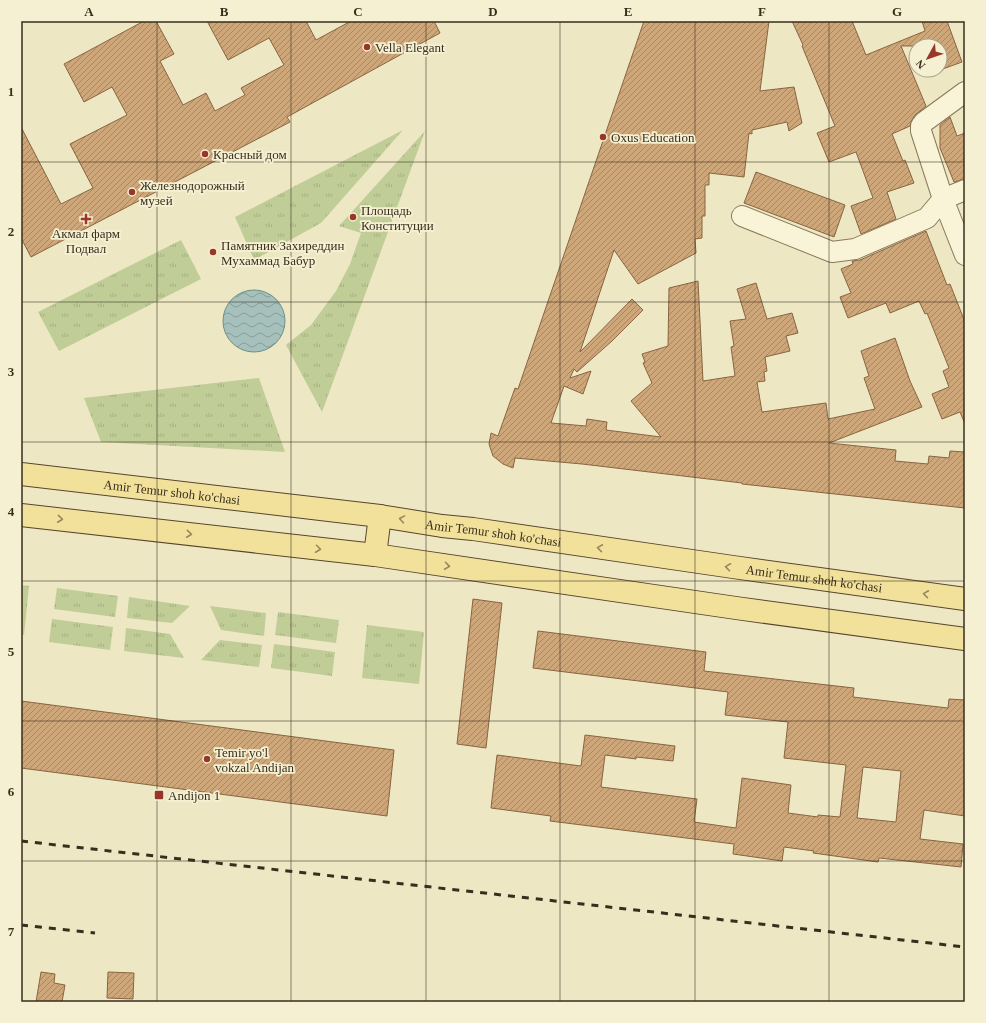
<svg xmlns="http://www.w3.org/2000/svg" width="986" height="1023" font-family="'Times New Roman',serif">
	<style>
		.grass { fill: url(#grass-tufts) }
		.water { fill: url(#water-waves); stroke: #6c908b }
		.building { fill: url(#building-hatch); stroke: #886540; fill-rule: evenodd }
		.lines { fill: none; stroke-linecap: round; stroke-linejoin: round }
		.minor-casing { stroke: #89795a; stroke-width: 22 }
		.primary-casing { stroke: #57462e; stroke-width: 24 }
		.minor { stroke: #f9f3d7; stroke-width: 20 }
		.primary { stroke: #f2e19b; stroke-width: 22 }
		.rail { stroke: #392e1e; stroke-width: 3; stroke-dasharray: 7 7; stroke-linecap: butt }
		.oneway { stroke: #96885c }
		.grid { fill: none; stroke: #392e1e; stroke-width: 1; stroke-opacity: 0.55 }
		.poi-dot { fill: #98362a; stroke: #f6f0d3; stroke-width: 1.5 }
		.labels { text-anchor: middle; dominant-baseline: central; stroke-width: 3.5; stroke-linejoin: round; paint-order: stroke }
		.poi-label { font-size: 13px; fill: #392e1e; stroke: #f6f0d3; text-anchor: start }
		.street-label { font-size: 13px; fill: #392e1e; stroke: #f6f0d3 }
		.neatline { fill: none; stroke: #392e1e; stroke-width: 1.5 }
		.grid-label { font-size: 13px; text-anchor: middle; font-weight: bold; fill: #392e1e }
	</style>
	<defs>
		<pattern id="grass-tufts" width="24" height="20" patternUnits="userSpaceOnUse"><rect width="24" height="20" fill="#c0cd97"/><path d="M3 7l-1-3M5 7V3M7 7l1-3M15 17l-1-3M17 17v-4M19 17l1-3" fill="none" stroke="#a6b082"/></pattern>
		<pattern id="water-waves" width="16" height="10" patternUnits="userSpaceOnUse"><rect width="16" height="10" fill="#a6c1bc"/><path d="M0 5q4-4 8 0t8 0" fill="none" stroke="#889d98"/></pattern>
		<pattern id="building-hatch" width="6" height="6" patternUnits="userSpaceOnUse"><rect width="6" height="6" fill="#cda679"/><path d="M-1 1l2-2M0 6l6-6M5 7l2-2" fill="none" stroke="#a78863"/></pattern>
	</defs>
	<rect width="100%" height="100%" fill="#eee7c4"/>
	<g class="grass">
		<polygon points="403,130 321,223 254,260 235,217"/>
		<polygon points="425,131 322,412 286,345 311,325 336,291 350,264 361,233 339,226"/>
		<polygon points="181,240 201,279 59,351 38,312"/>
		<polygon points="259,378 285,452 101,442 84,398"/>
		<polygon points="21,585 29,586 24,635 21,634"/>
		<polygon points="57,588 118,596 115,617 54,609"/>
		<polygon points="129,597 190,606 172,623 127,618"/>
		<polygon points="210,606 266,613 264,636 221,630"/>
		<polygon points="278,612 339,620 336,643 275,635"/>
		<polygon points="52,619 113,627 110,650 49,642"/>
		<polygon points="367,625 424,632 419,684 362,678"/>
		<polygon points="126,628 170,634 184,658 124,651"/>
		<polygon points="220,640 262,645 259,667 201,660"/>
		<polygon points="274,644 335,652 332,676 271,668"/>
	</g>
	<circle class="water" cx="254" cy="321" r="31"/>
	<g class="building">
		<polygon points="144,21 156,21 174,54 160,61 183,105 206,93 215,111 245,95 241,88 284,65 269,38 228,60 207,21 306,21 316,40 351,21 434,21 440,33 287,117 290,122 31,257 21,238 21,127 61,204 93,188 70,144 127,115 112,87 84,102 64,64"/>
		<polygon points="644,21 769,21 760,91 794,87 802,123 789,131 787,122 752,130 752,134 749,133 744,177 709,173 709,185 705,185 705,216 702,216 702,238 695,239 696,253 638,284 614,250 580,352 632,299 643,310 612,341 577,372 574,369 570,378 591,371 583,394 564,386 551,423 586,426 587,419 607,422 606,430 661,437 631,401 652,383 643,363 645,362 642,354 668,346 669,288 698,281 703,381 735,376 731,347 734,346 730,321 746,319 737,289 756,283 767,319 792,313 798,333 786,336 790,351 765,357 767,371 764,372 765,381 757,382 762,412 826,403 828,419 875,409 864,378 869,376 861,351 895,338 910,381 922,407 829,443 896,450 895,461 928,464 929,456 949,458 950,451 965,452 965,508 742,484 742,483 582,464 515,458 513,468 503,464 493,456 489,444 491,433 498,436 515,388 518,389"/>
		<polygon points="792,21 852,21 866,55 925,31 922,21 947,21 962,62 940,70 940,46 901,46 926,106 915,115 912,120 910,126 892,134 903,161 905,160 914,183 887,192 896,219 861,234 851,206 873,198 856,152 829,162 817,133 835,126 802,46 803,45"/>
		<polygon points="950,117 957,136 965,133 965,179 954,182 940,148 940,125"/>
		<polygon points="756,172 845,205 834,237 744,203"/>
		<polygon points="926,231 947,285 950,284 965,322 965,424 960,412 942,419 932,394 949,387 943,371 949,368 927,313 925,314 919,301 890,313 886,303 848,318 840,297 851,293 841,269 853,264 852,261 860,260"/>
		<polygon points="473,599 502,603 486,748 457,744"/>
		<path d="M 538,631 L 706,652 L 704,671 L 854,688 L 853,697 L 948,708 L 949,699 L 965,700 L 965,816 L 924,810 L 920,839 L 963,844 L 961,867 L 879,858 L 878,862 L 813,853 L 814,851 L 784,847 L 782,861 L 733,854 L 734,844 L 550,821 L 551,816 L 491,808 L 497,755 L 581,766 L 585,735 L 675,746 L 673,761 L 636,757 L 636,759 L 605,755 L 601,787 L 697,799 L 694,822 L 736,828 L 742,778 L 791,785 L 788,813 L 818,817 L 818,815 L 840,817 L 846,765 L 784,758 L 788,722 L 725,715 L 728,692 L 533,668 ZM 863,767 L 901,771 L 896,822 L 857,818 Z"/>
		<polygon points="21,701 394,750 387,816 21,768"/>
		<polygon points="41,972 55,974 54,983 65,985 62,1002 36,1002"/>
		<polygon points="108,972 134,973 133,999 107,998"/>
	</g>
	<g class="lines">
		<defs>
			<g id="minor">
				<polyline points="965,92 924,122 921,126 921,131 943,199 965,255"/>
				<polyline points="742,216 832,252 855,249 927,218 943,199 965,190"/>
			</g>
			<g id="primary">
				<path id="s1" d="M 21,474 L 380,516 L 442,526 L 473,529 L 733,567 L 965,599"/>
				<polyline points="21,515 375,555 736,608 965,639"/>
				<polyline points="375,555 380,516"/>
			</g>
		</defs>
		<use href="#minor" class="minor-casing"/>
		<use href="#primary" class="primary-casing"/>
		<use href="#minor" class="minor"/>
		<use href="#primary" class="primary"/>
		<g class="rail">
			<polyline points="21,841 965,947"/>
			<polyline points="21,925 95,933"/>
		</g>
	</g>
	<defs><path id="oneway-chevron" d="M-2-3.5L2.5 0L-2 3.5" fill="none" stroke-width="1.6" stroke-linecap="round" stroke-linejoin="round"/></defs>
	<g class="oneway">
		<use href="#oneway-chevron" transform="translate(60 519) rotate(6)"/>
		<use href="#oneway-chevron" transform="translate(402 519) rotate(-170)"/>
		<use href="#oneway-chevron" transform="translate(189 534) rotate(6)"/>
		<use href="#oneway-chevron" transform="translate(600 548) rotate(-172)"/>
		<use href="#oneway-chevron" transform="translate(318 549) rotate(7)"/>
		<use href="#oneway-chevron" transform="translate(447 566) rotate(8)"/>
		<use href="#oneway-chevron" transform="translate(728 567) rotate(-172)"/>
		<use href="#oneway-chevron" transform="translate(926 594) rotate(-172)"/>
	</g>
	<path class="grid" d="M 157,21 L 157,1002M 291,21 L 291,1002M 426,21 L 426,1002M 560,21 L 560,1002M 695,21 L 695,1002M 829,21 L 829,1002M 21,162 L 965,162M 21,302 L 965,302M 21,442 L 965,442M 21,581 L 965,581M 21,721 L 965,721M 21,861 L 965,861"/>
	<g class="poi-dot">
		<circle cx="367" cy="47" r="4"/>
		<circle cx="603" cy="137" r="4"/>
		<circle cx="205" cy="154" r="4"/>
		<circle cx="132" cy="192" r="4"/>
		<circle cx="353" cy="217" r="4"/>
		<path d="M84 213h4v4h4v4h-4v4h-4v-4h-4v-4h4z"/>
		<circle cx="213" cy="252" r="4"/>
		<circle cx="207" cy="759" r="4"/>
		<rect x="154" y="790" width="10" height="10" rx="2"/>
	</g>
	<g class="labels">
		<g class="poi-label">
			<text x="375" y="47">Vella Elegant</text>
			<text x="611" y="137">Oxus Education</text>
			<text x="213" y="154">Красный дом</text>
			<text x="140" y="185">Железнодорожный<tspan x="140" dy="15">музей</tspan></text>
			<text x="361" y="210">Площадь<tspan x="361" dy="15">Конституции</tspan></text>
			<text x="86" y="233" text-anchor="middle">Акмал фарм<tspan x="86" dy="15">Подвал</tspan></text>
			<text x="221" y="245">Памятник Захиреддин<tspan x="221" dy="15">Мухаммад Бабур</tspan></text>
			<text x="215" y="752">Temir yo'l<tspan x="215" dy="15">vokzal Andijan</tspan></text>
			<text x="168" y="795">Andijon 1</text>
		</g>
		<g class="street-label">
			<text stroke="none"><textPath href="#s1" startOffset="152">Amir Temur shoh ko'chasi</textPath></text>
			<text stroke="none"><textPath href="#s1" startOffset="476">Amir Temur shoh ko'chasi</textPath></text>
			<text stroke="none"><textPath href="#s1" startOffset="800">Amir Temur shoh ko'chasi</textPath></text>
		</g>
	</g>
	<rect width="986" height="1023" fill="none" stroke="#f6f0d3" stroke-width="44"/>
	<g transform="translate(928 58) rotate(230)"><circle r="19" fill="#f6f0d3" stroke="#aaa28b"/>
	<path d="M0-3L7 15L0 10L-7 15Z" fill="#98362a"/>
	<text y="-6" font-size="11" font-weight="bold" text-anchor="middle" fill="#392e1e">N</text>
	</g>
	<rect x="22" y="22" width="942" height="979" class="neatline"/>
	<g class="grid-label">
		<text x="89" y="16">A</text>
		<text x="224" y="16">B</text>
		<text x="358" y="16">C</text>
		<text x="493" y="16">D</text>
		<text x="628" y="16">E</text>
		<text x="762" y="16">F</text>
		<text x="897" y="16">G</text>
		<text x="11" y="96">1</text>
		<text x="11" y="236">2</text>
		<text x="11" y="376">3</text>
		<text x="11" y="516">4</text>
		<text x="11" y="656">5</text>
		<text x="11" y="796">6</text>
		<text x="11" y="936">7</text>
	</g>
</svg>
